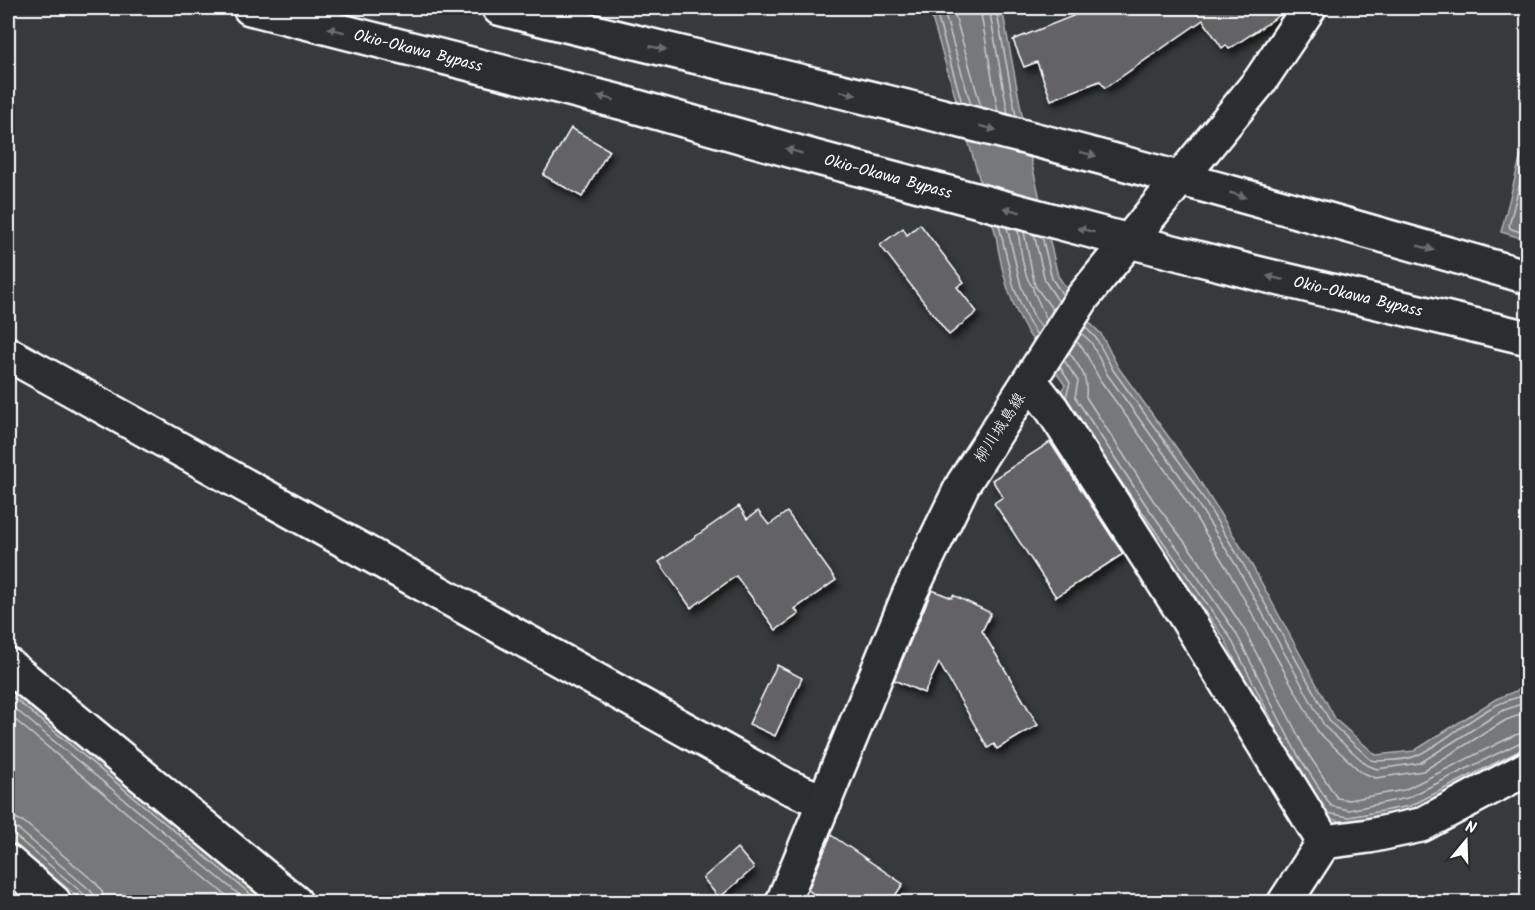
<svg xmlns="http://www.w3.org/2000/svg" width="1535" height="910" font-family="Kalam,'Klee One',sans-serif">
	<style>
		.water { fill: #767879; stroke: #adaeaf; stroke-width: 1.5 }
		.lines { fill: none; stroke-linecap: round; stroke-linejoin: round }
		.shore { stroke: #c8c9c9; stroke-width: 1.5 }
		.building { fill: #636465; stroke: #fff; stroke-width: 1.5; filter: url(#shadow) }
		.minor-casing { stroke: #fff; stroke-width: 38 }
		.major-casing { stroke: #fff; stroke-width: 38 }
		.highway-casing { stroke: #fff; stroke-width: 38 }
		.minor { stroke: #2a2d2e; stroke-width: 33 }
		.major { stroke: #2a2d2e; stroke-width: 33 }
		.highway { stroke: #2a2d2e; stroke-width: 33 }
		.oneway { fill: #6a6c6d }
		.labels { text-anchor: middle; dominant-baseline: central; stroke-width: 6; stroke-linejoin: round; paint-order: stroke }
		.street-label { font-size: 16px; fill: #fff; stroke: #2a2d2e }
	</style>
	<defs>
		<filter id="shadow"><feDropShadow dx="3.5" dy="6" stdDeviation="3" flood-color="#0009"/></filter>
	</defs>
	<rect width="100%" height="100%" fill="#373a3b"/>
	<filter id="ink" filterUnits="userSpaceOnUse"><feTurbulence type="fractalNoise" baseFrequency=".0167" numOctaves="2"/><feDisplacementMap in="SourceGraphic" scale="12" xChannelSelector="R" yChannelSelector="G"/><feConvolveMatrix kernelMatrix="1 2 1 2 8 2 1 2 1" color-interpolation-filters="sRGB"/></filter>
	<g filter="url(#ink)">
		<g class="water">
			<path d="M 929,8 L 1002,8 L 1029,152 L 1058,276 L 1091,324 L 1101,334 L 1118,367 L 1194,472 L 1249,560 L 1336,720 L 1376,755 L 1414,751 L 1496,699 L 1518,690 L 1527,690 L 1527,753 L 1412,811 L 1349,823 L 1322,817 L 1285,761 L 1225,640 L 1180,574 L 1135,513 L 1058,396 L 1065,385 C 1051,365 1034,345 1022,323 C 1008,296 1000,265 996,235 Z"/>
			<polygon points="1527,132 1527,240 1501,232"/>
			<polygon points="8,685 269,902 84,902 8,838"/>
		</g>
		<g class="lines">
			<g class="shore">
				<polyline points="935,8 962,103"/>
				<polyline points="943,8 971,105"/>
				<polyline points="953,8 981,107"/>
				<polyline points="980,8 998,112"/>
				<polyline points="989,8 1008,114"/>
				<polyline points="996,8 1016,116"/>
				<polyline points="1528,151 1509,226 1511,229 1528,234"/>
				<polyline points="999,225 1014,288 1028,321 1037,335"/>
				<polyline points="1007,227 1021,286 1034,317 1042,328"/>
				<path d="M 1018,230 C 1020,244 1023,278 1033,287 L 1033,290 L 1047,320"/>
				<polyline points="1024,232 1035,286 1053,310"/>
				<polyline points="1034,234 1045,281 1059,302"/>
				<polyline points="1042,236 1052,279 1063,295"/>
				<path d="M 1085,327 L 1096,338 L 1113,370 L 1189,475 L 1243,564 L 1331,723 L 1371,760 L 1377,761 C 1389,760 1407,761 1418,755 C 1452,739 1489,698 1528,696"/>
				<polyline points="1081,333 1091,342 1107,374 1183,480 1237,567 1325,727 1367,765 1377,769 1420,763 1502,711 1521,704 1528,703"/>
				<polyline points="1076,341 1083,348 1100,380 1176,485 1229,572 1318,732 1361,772 1376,778 1423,771 1506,720 1528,712"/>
				<path d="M 1069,352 C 1081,370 1088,375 1086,397 L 1153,500 L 1199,561 L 1244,629 L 1305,749 L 1337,798 L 1349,800 L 1404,790 L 1515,735 L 1528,732"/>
				<polyline points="1064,360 1078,381 1075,397 1146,505 1191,567 1236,633 1297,754 1331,806 1349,810 1407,798 1519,743 1528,741"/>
				<polyline points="1060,367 1070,383 1066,397 1090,435"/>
				<polyline points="1112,469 1230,637 1277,730"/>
				<polyline points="8,693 260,902"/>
				<polyline points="8,703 248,902"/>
				<polyline points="8,714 234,902"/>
				<polyline points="1327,813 1349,817 1410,806 1523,749 1528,749"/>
				<polyline points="8,817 15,818 24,822 96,883 102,891 104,902"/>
				<polyline points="8,826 18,829 90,890 94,895 95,902"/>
				<polyline points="8,833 14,835 85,895 88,902"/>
			</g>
		</g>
		<g class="building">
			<polygon points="1067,8 1287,8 1283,13 1229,49 1226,45 1222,48 1203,20 1105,88 1100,81 1051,100 1037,62 1024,67 1013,40 1073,16"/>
			<polygon points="571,128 609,150 582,197 543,175"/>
			<polygon points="920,224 964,282 957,287 977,312 949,335 880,245 903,228 907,235"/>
			<polygon points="1050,442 1123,554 1056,597 994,503 1003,497 992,480"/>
			<polygon points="739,506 747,519 758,511 769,525 787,512 836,580 795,609 799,614 776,630 736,576 691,608 659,562"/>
			<polygon points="932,590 952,598 953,595 991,613 982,631 1038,725 997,749 994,744 988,748 939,663 924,693 894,680"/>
			<polygon points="777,665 802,678 775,736 749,724"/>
			<polygon points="831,835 903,884 890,903 827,903 808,890"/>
			<polygon points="737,848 754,868 719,898 703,878"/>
		</g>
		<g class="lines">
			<defs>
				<g id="minor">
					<polyline points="8,354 789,787 825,802"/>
					<polyline points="1031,382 1052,409 1186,617 1324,842 1369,836 1421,825 1528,768"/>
					<polyline points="8,665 295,902"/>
					<polyline points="8,862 54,902"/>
					<polyline points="1285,902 1324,842"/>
				</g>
				<polyline id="major" points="783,902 909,595 963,484 1083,297 1260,81 1309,8"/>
				<g id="highway">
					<polyline points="250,8 620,102 814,157 1129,241 1260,274 1528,338"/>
					<path d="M 499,8 C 648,47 797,79 946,117 C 1141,166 1334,221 1528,277"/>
				</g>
			</defs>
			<use href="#minor" class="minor-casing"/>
			<use href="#major" class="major-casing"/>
			<use href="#highway" class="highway-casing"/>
			<use href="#minor" class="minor"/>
			<use href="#major" class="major"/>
			<use href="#highway" class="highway"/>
		</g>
		<defs><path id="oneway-solid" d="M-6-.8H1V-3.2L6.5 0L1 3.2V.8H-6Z" transform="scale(1.5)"/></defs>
		<g class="oneway">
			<use href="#oneway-solid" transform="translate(336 30) rotate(-165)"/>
			<use href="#oneway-solid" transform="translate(658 48) rotate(13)"/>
			<use href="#oneway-solid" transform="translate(848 93) rotate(13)"/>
			<use href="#oneway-solid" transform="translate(606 98) rotate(-166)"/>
			<use href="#oneway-solid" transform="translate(988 128) rotate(15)"/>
			<use href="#oneway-solid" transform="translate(794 151) rotate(-164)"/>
			<use href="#oneway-solid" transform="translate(1088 154) rotate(15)"/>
			<use href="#oneway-solid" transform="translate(1238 195) rotate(16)"/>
			<use href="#oneway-solid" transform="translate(1012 210) rotate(-165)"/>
			<use href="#oneway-solid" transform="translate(1086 230) rotate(-165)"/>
			<use href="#oneway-solid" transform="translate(1426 248) rotate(16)"/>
			<use href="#oneway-solid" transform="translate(1275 278) rotate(-167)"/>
		</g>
	</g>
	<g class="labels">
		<g class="street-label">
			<text transform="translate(418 51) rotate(14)">Okio-Okawa Bypass</text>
			<text transform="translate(888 177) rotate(15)">Okio-Okawa Bypass</text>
			<text transform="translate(1358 297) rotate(13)">Okio-Okawa Bypass</text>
			<text transform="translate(1000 428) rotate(-57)">柳川城島線</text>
		</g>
	</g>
	<rect width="1535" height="910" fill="none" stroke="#2a2d2e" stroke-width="30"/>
	<rect x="15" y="15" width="1505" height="880" fill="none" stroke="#fff" stroke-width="2" filter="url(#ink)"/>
	<g transform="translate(1466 841) rotate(19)" stroke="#2a2d2e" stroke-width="4.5" paint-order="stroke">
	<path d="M0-4.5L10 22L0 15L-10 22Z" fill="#ffffff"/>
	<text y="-9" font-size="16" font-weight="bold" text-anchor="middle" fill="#ffffff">N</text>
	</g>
</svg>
